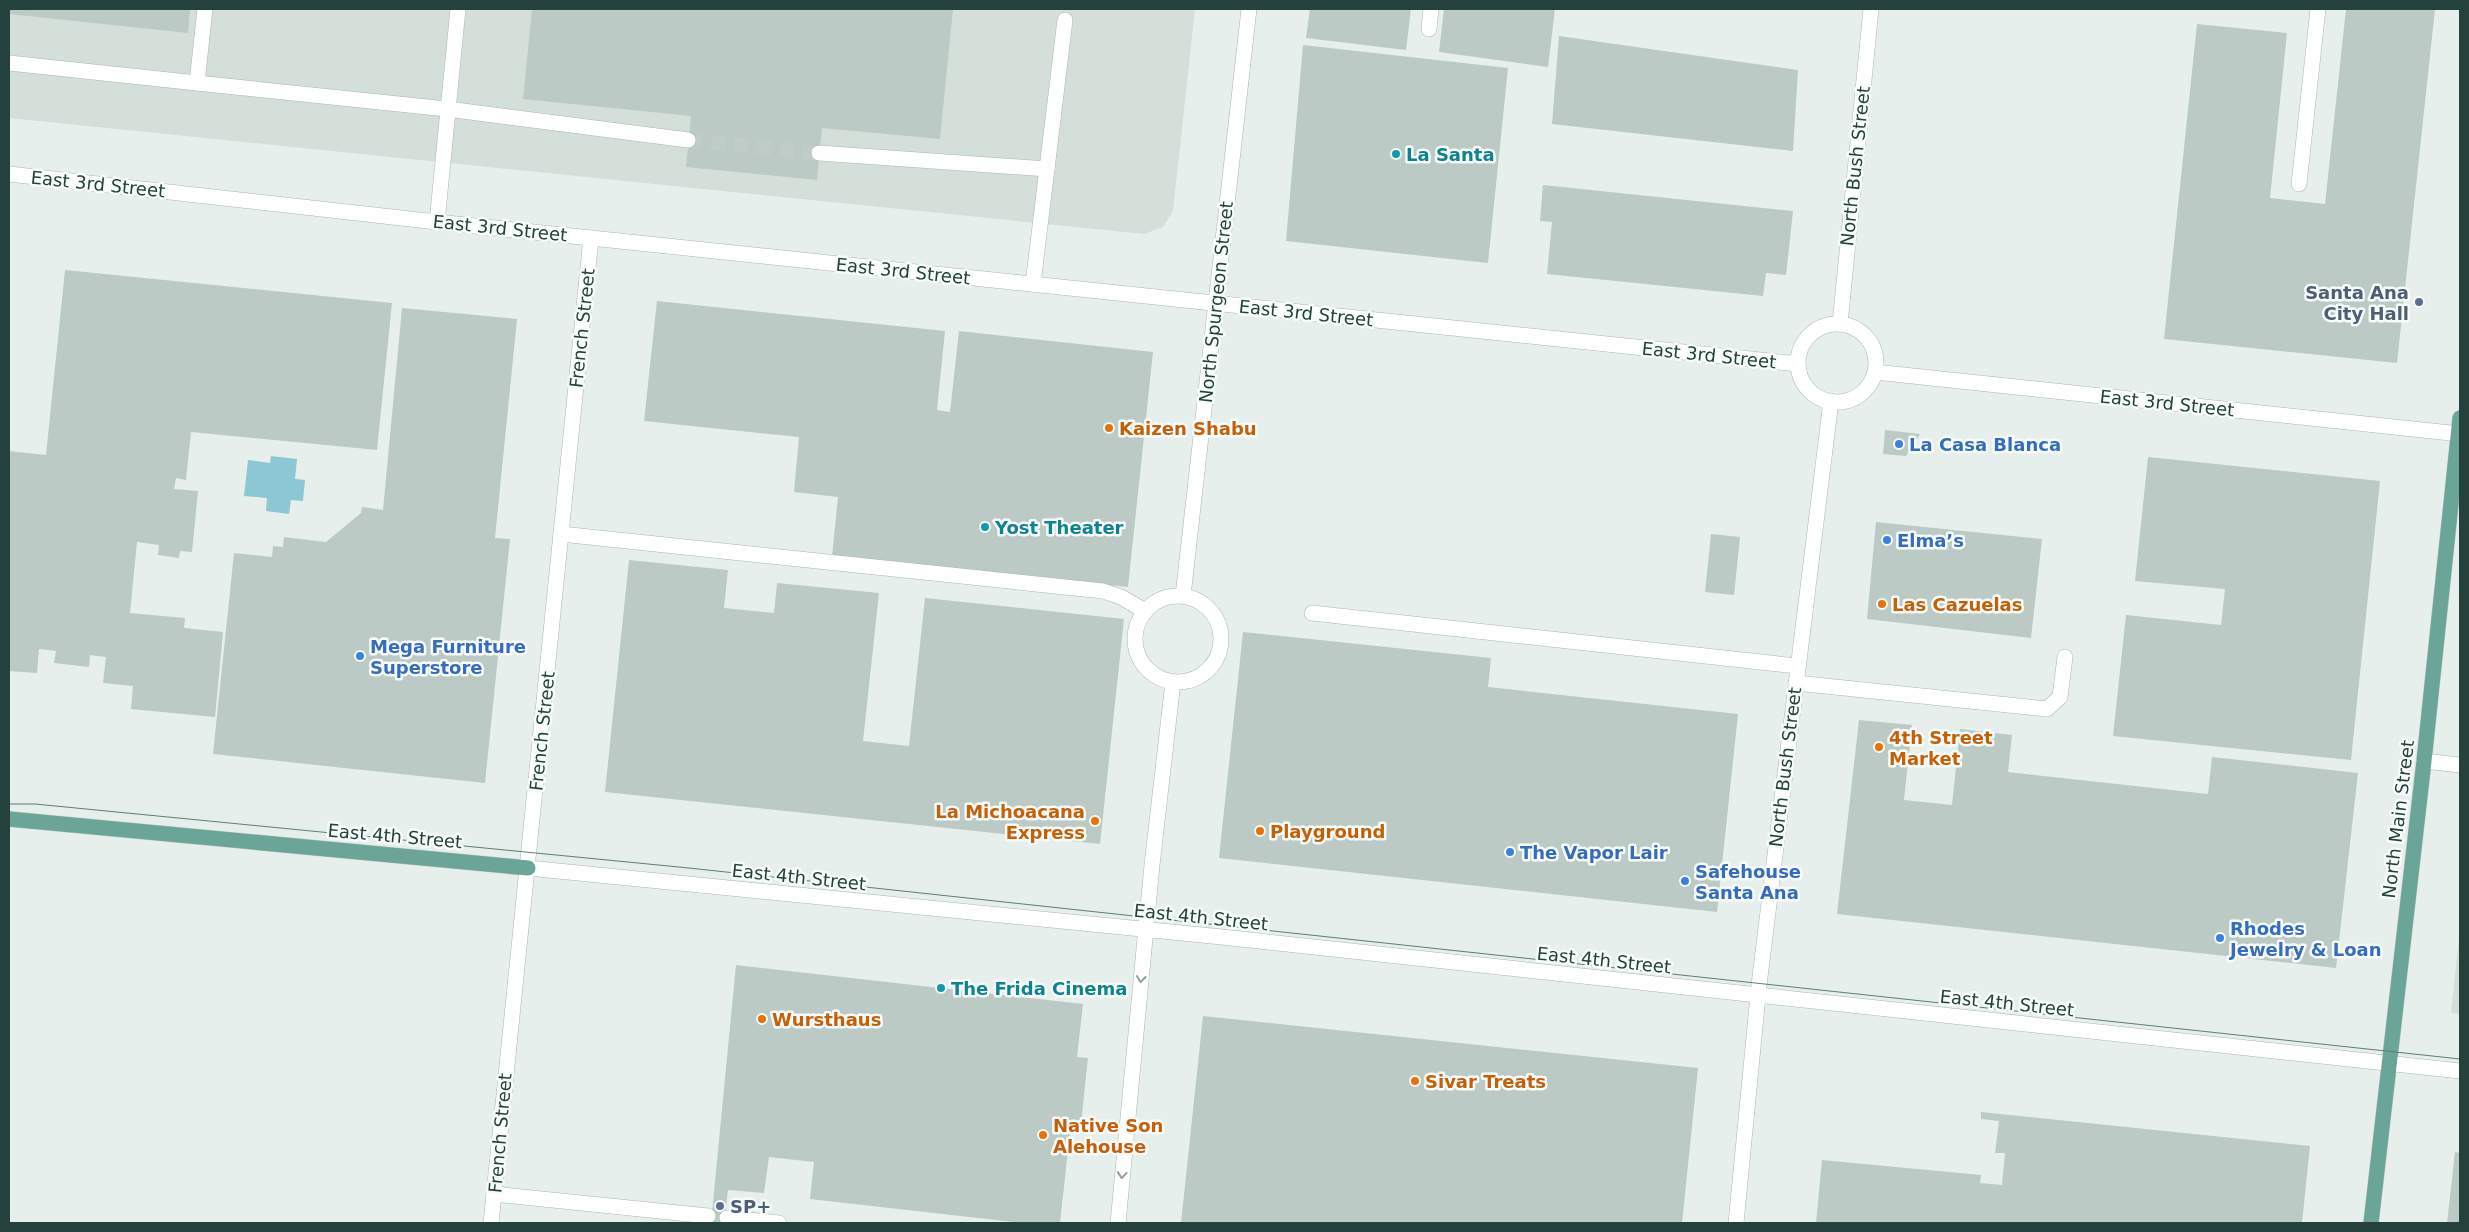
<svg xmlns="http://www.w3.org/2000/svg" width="2469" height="1232" font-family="'DejaVu Sans',sans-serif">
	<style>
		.built { fill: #d4dfda }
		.water { fill: #8dc7d4 }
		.building { fill: #bbcac4 }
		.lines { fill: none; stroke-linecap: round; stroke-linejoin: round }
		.minor-tunnel { stroke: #bfccc8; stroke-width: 15; stroke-dasharray: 15 8; stroke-linecap: butt }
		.minor-casing { stroke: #a8b8b3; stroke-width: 16 }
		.major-casing { stroke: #c2cac8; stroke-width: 16 }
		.minor { stroke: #fff; stroke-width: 15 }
		.major { stroke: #6aa597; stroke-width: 15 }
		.tram { stroke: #5f7d76; stroke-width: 1 }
		.oneway { stroke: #92a09d }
		.culture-dot { fill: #0f9aa8; stroke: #f7fbf9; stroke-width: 2 }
		.service-dot { fill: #5c6f8a; stroke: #f7fbf9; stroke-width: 2 }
		.food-dot { fill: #e8710a; stroke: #f7fbf9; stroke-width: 2 }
		.shop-dot { fill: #3f7fe0; stroke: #f7fbf9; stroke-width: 2 }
		.labels { text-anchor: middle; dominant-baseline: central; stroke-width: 5; stroke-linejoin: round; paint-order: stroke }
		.culture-label { font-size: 18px; font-weight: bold; fill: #0d838f; stroke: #f7fbf9; text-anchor: start }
		.street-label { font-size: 18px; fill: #24423b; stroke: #f7fbf9 }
		.service-label { font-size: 18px; font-weight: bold; fill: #4e5e75; stroke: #f7fbf9; text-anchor: end }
		.food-label { font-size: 18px; font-weight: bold; fill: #c56008; stroke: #f7fbf9; text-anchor: start }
		.shop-label { font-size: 18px; font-weight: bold; fill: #366cbe; stroke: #f7fbf9; text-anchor: start }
	</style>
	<rect width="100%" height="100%" fill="#e6efeb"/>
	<g class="built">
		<polygon points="9,9 1195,9 1173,211 1163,227 1144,234 9,118"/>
		<polygon points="2460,928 2460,1014 2451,1013"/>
	</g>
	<polygon class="water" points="271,456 297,459 295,479 305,480 303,501 291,500 289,514 266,511 267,498 244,496 248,460 270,463"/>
	<g class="building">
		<polygon points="9,9 190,9 188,33 9,14"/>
		<polygon points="532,9 953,9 940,139 822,128 817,180 686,167 691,116 523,99"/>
		<polygon points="1310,9 1411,9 1406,50 1306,38"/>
		<polygon points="1444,9 1555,9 1548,67 1439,52"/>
		<polygon points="2346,9 2435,9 2397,363 2164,339 2197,24 2287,33 2270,198 2325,204"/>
		<polygon points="1559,36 1798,70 1793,151 1552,124"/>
		<polygon points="1303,45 1508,68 1488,263 1286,241"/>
		<polygon points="1543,185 1793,211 1786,275 1766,273 1763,296 1547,274 1552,222 1540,221"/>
		<polygon points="65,270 392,303 377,450 191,432 186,480 176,478 174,489 198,491 192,552 180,551 179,558 158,555 159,545 137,542 130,613 185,618 184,628 223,632 215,717 131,709 133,686 103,683 106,657 90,655 89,667 54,663 56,651 39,649 37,673 9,671 9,451 46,455"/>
		<polygon points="657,301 945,331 937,410 950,412 959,331 1153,352 1128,587 832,557 838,497 794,492 799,437 644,421"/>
		<polygon points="402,308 517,319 495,538 510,539 485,783 213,754 234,553 272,557 273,546 283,547 284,537 326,542 361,513 362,507 383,510"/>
		<polygon points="1885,430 1920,434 1906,456 1883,454"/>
		<polygon points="2148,457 2380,481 2351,760 2113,736 2126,615 2221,625 2225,589 2135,581"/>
		<polygon points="1876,522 2042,539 2031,638 1867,619"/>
		<polygon points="1711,534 1740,537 1734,595 1705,592"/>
		<polygon points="629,560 728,570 724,608 774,613 777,583 879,593 863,741 909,746 925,598 1124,619 1100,844 605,792"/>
		<polygon points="1243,632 1491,658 1488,687 1738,714 1717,912 1219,858"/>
		<polygon points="1859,720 1912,725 1904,800 1952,805 1960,729 2012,735 2008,772 2062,778 2208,794 2212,757 2358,773 2336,968 1837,914"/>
		<polygon points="736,965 1083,1004 1077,1057 1088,1058 1080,1133 1070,1132 1060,1223 1023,1223 810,1199 814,1162 769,1157 764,1193 728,1190 724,1223 711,1223"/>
		<polygon points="1203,1016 1698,1068 1682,1223 1181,1223"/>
		<polygon points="1981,1112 2310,1146 2302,1223 1816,1223 1822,1160 1981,1175 1980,1183 2002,1185 2005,1153 1995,1153 1999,1121 1981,1119"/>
		<polygon points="2455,1152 2460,1153 2460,1223 2447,1223"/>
	</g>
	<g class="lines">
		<polyline class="minor-tunnel" points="688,140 819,153"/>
		<defs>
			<g id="minor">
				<polyline points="205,9 197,83 447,109 688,140"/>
				<polyline points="1429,29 1431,9"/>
				<polyline points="9,63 197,83"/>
				<polyline points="819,153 1047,169"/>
				<polyline points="9,174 437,222 1798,364"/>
				<polyline points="2299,184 2318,9"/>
				<polyline points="437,222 458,9"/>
				<polyline points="1033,284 1065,20"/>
				<polyline points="1840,324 1871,9"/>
				<circle cx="1837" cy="363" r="39"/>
				<polyline points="1875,372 2460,434"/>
				<polyline points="561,534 1103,591 1121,597 1145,611"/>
				<polyline points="1183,596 1249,9"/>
				<circle cx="1178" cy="639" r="43"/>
				<polyline points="1312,613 1797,666"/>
				<polyline points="1796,683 2047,709 2060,697 2065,657"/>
				<polyline points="2424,761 2460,765"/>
				<polyline points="528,868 1222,937 2460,1071"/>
				<polyline points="494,1194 708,1216"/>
				<polyline points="727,1218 779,1223"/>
				<polyline points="491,1223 591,238"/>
				<polyline points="1118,1223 1152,865 1173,682"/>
				<polyline points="1736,1223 1759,985 1831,401"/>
			</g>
			<g id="major">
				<polyline points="9,819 528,868"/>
				<polyline points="2371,1223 2424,761 2460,418"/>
			</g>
		</defs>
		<use href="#minor" class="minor-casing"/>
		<use href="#major" class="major-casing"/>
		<use href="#minor" class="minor"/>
		<use href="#major" class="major"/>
		<polyline class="tram" points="9,804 35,804 689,868 2460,1059"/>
	</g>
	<defs><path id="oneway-chevron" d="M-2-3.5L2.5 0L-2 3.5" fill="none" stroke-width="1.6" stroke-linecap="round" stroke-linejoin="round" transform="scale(1.25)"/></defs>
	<g class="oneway">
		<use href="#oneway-chevron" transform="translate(1141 979) rotate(96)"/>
		<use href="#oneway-chevron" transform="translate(1122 1175) rotate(95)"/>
	</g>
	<g class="culture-dot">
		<circle cx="1396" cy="154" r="5"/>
		<circle cx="985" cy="527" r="5"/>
		<circle cx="941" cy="988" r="5"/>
	</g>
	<g class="service-dot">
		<circle cx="2419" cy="302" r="5"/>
		<circle cx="720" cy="1206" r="5"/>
	</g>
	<g class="food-dot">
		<circle cx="1109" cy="428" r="5"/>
		<circle cx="1882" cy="604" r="5"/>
		<circle cx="1879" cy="747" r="5"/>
		<circle cx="1095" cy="821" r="5"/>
		<circle cx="1260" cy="831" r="5"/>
		<circle cx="762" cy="1019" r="5"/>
		<circle cx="1415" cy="1081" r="5"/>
		<circle cx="1043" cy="1135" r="5"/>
	</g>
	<g class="shop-dot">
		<circle cx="1899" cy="444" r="5"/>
		<circle cx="1887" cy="540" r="5"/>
		<circle cx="360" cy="656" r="5"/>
		<circle cx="1510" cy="852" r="5"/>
		<circle cx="1685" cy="881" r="5"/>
		<circle cx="2220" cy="938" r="5"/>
	</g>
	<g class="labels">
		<g class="culture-label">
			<text x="1406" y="154">La Santa</text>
			<text x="995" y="527">Yost Theater</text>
			<text x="951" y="988">The Frida Cinema</text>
		</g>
		<g class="street-label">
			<text transform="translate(1855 166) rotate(-84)">North Bush Street</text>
			<text transform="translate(98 184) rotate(6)">East 3rd Street</text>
			<text transform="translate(500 228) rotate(6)">East 3rd Street</text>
			<text transform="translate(903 271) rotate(6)">East 3rd Street</text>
			<text transform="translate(1216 302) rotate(-84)">North Spurgeon Street</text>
			<text transform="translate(1306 313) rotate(6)">East 3rd Street</text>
			<text transform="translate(582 328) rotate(-84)">French Street</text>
			<text transform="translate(1709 355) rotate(6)">East 3rd Street</text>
			<text transform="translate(2167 403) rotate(6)">East 3rd Street</text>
			<text transform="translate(542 731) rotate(-84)">French Street</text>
			<text transform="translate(1785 767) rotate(-83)">North Bush Street</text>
			<text transform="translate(2398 819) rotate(-83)">North Main Street</text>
			<text transform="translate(395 836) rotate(5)">East 4th Street</text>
			<text transform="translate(799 877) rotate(6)">East 4th Street</text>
			<text transform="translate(1201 917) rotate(6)">East 4th Street</text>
			<text transform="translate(1604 960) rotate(6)">East 4th Street</text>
			<text transform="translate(2007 1003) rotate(6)">East 4th Street</text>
			<text transform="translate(500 1133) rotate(-85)">French Street</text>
		</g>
		<g class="service-label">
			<text x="2409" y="292">Santa Ana<tspan x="2409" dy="21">City Hall</tspan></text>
			<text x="730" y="1206" text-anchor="start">SP+</text>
		</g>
		<g class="food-label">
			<text x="1119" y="428">Kaizen Shabu</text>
			<text x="1892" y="604">Las Cazuelas</text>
			<text x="1889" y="737">4th Street<tspan x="1889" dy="21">Market</tspan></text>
			<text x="1085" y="811" text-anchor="end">La Michoacana<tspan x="1085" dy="21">Express</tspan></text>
			<text x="1270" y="831">Playground</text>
			<text x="772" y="1019">Wursthaus</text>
			<text x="1425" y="1081">Sivar Treats</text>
			<text x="1053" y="1125">Native Son<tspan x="1053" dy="21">Alehouse</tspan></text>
		</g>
		<g class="shop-label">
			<text x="1909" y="444">La Casa Blanca</text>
			<text x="1897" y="540">Elma’s</text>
			<text x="370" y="646">Mega Furniture<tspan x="370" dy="21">Superstore</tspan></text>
			<text x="1520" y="852">The Vapor Lair</text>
			<text x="1695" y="871">Safehouse<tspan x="1695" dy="21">Santa Ana</tspan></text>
			<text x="2230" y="928">Rhodes<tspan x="2230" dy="21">Jewelry &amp; Loan</tspan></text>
		</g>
	</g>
	<rect width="2469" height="1232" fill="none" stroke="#24423b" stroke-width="20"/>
</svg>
